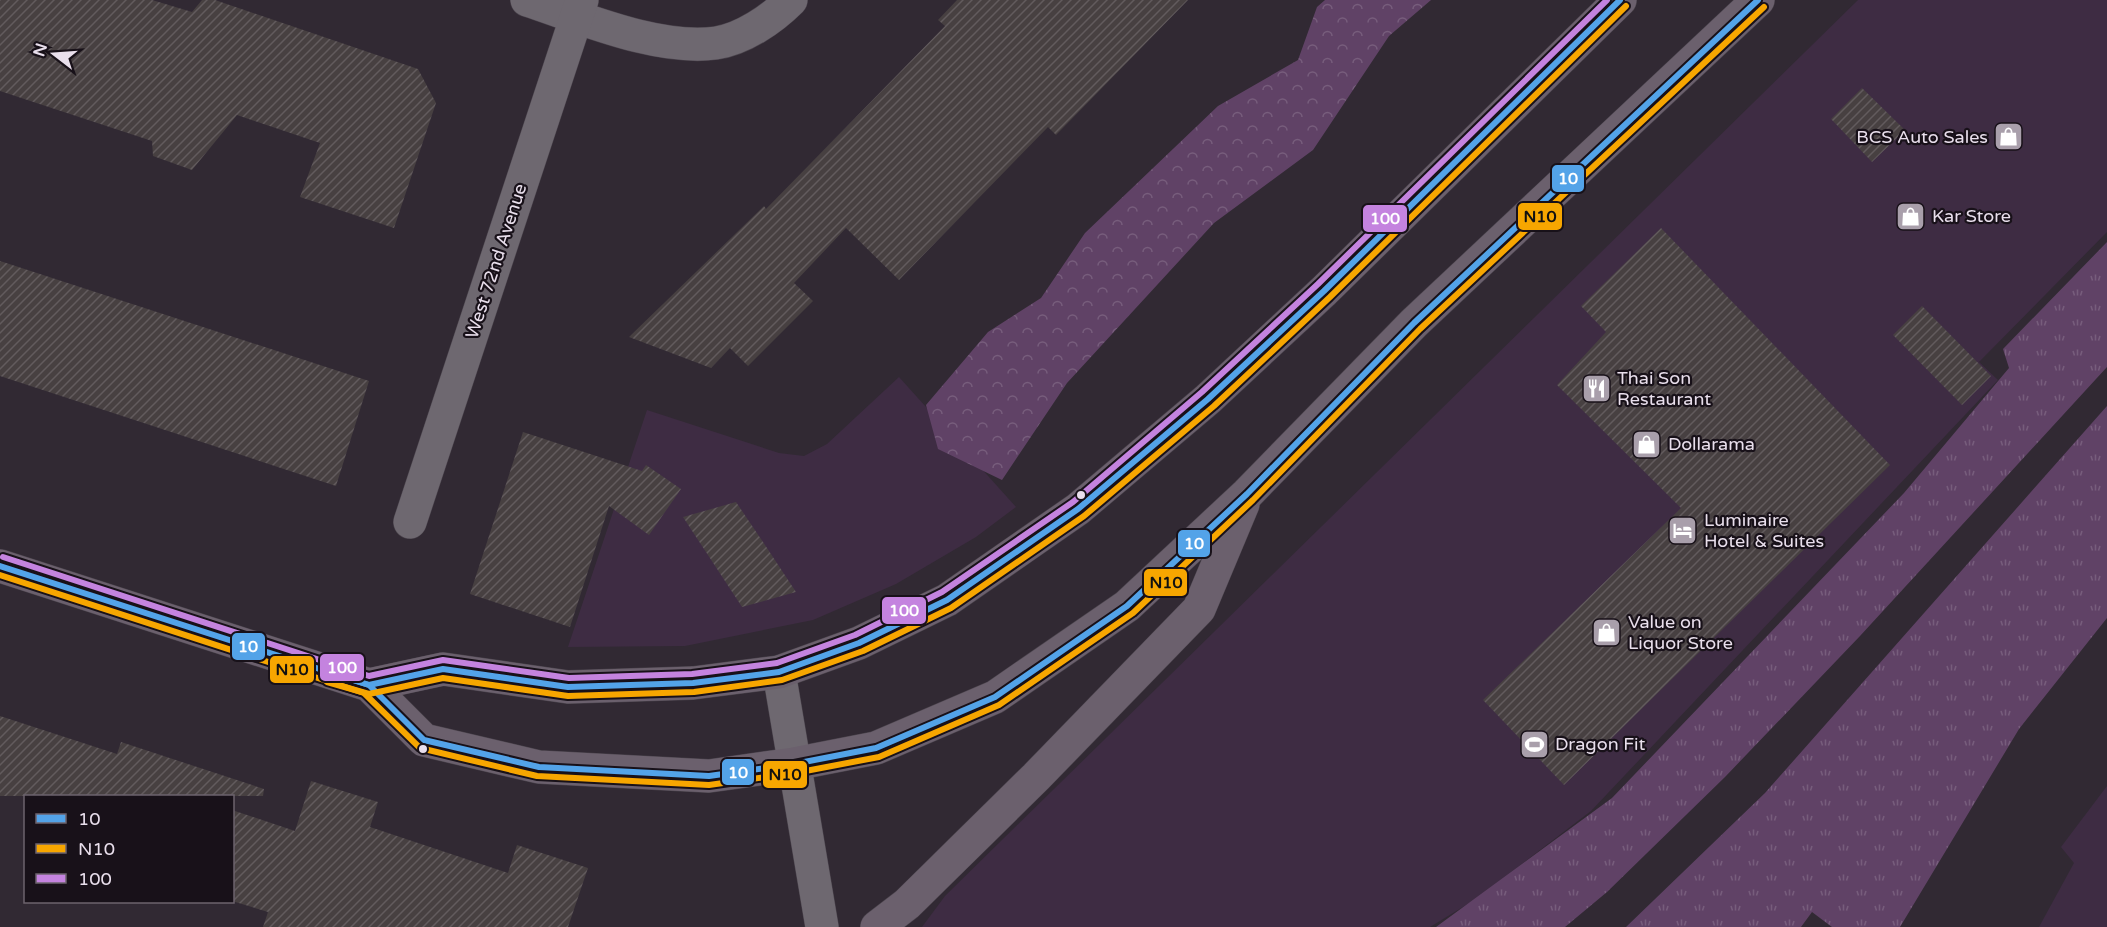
<svg xmlns="http://www.w3.org/2000/svg" width="2107" height="927" font-family="'Varela Round',sans-serif">
	<style>
		.built { fill: #3e2c43 }
		.grass { fill: url(#grass-tufts) }
		.forest { fill: url(#forest-crowns) }
		.building { fill: url(#building-hatch) }
		.lines { fill: none; stroke-linecap: round; stroke-linejoin: round }
		.minor-casing { stroke: #4b444d; stroke-width: 34 }
		.major-casing { stroke: #4b444d; stroke-width: 34 }
		.minor { stroke: #6e6870; stroke-width: 33 }
		.major { stroke: #6b606d; stroke-width: 33 }
		.bus-1-casing { stroke: #181119; stroke-width: 10 }
		.bus-2-casing { stroke: #181119; stroke-width: 10 }
		.bus-3-casing { stroke: #181119; stroke-width: 10 }
		.bus-1 { stroke: #53a3e8; stroke-width: 6 }
		.bus-2 { stroke: #f7a600; stroke-width: 6 }
		.bus-3 { stroke: #c483df; stroke-width: 6 }
		.bus-dot { fill: #e9dfec; stroke: #181119; stroke-width: 2 }
		.labels { text-anchor: middle; dominant-baseline: central; stroke-width: 4.5; stroke-linejoin: round; paint-order: stroke }
		.poi-label { font-size: 18px; fill: #e9dfec; stroke: #181119; text-anchor: start }
		.street-label { font-size: 18px; fill: #e9dfec; stroke: #181119 }
		.line-badge { stroke: #181119; stroke-width: 2 }
		.badge-label { font-size: 16px; text-anchor: middle; font-weight: bold; fill: #fff }
		.pale-badge-label { font-size: 16px; text-anchor: middle; font-weight: bold; fill: #111 }
	</style>
	<defs>
		<pattern id="grass-tufts" width="24" height="20" patternUnits="userSpaceOnUse" patternTransform="scale(1.5)"><rect width="24" height="20" fill="#604266"/><path d="M3 7l-1-3M5 7V3M7 7l1-3M15 17l-1-3M17 17v-4M19 17l1-3" fill="none" stroke="#775d7c"/></pattern>
		<pattern id="forest-crowns" width="20" height="18" patternUnits="userSpaceOnUse" patternTransform="scale(1.5)"><rect width="20" height="18" fill="#604266"/><path d="M2 6a3 3 0 1 1 6 0M12 15a3 3 0 1 1 6 0" fill="none" stroke="#775d7c"/></pattern>
		<pattern id="building-hatch" width="6" height="6" patternUnits="userSpaceOnUse" patternTransform="scale(1.5)"><rect width="6" height="6" fill="#474041"/><path d="M-1 1l2-2M0 6l6-6M5 7l2-2" fill="none" stroke="#625b5d"/></pattern>
	</defs>
	<rect width="100%" height="100%" fill="#312933"/>
	<g class="built">
		<polygon points="1858,0 2107,0 2107,232 1979,362 1998,380 1591,811 1476,899 1430,927 922,927 945,896"/>
		<polygon points="899,377 1016,507 976,537 896,584 813,620 685,646 568,647 647,410 779,453 804,456 827,444"/>
		<polygon points="2107,786 2107,927 2039,927 2074,863 2061,847"/>
	</g>
	<g class="grass">
		<polygon points="2107,242 2107,367 1860,636 1725,777 1607,892 1565,927 1436,927 1612,798 1904,493 2009,368 2003,349"/>
		<polygon points="2107,406 2107,618 2019,729 1900,927 1832,927 1812,912 1801,927 1626,927 1765,793"/>
	</g>
	<polygon class="forest" points="1325,0 1431,0 1389,36 1313,150 1214,223 1067,383 1002,480 938,449 926,405 988,332 1041,298 1085,233 1218,106 1298,60 1317,7"/>
	<g class="building">
		<polygon points="0,0 152,0 192,12 202,0 215,0 418,69 436,103 394,228 300,197 320,143 237,115 192,170 153,156 152,141 0,91"/>
		<polygon points="957,0 1188,0 1056,135 1048,127 899,280 846,228 794,283 813,301 748,366 730,348 711,368 629,337 764,206 766,209 945,26 938,20"/>
		<polygon points="1862,88 1905,130 1872,162 1831,119"/>
		<polygon points="1661,228 1890,465 1564,785 1483,700 1681,508 1557,385 1606,332 1581,306"/>
		<polygon points="0,261 369,381 336,486 0,376"/>
		<polygon points="1922,306 1991,376 1962,405 1893,335"/>
		<polygon points="523,432 642,471 646,465 681,489 649,535 609,506 570,627 470,594"/>
		<polygon points="736,502 765,545 796,592 742,607 683,517"/>
		<polygon points="0,716 117,754 121,742 264,789 263,796 0,796"/>
		<polygon points="311,781 378,802 370,827 508,873 517,845 588,868 568,927 263,927 268,912 232,901 232,810 295,831"/>
	</g>
	<g class="lines">
		<defs>
			<g id="minor">
				<path d="M 527,0 C 582,18 658,51 716,43 C 743,39 772,19 791,0"/>
				<polyline points="410,522 582,0"/>
				<polyline points="779,672 822,927"/>
			</g>
			<g id="major">
				<polyline points="0,566 369,685 424,740 539,767 709,776 794,764 876,748 995,697 1127,606 1247,494 1414,323 1758,0"/>
				<polyline points="369,685 443,669 568,687 693,683 779,672 859,643 947,600 1078,509 1208,399 1324,291 1620,0"/>
				<polyline points="877,927 907,904 1036,777 1199,609 1243,504"/>
			</g>
		</defs>
		<use href="#minor" class="minor-casing"/>
		<use href="#major" class="major-casing"/>
		<use href="#minor" class="minor"/>
		<use href="#major" class="major"/>
		<defs>
			<g id="bus-1">
				<polyline points="0,566 369,685 424,740 539,767 709,776 794,764 876,748 995,697 1127,606 1247,494 1414,323 1758,0"/>
				<polyline points="330,673 369,685 443,669 568,687 693,683 779,672 859,643 947,600 1078,509 1208,399 1324,291 1620,0"/>
			</g>
			<g id="bus-2">
				<polyline points="0,575 364,693 420,748 537,776 709,785 795,773 879,757 999,705 1133,613 1253,500 1420,329 1764,7"/>
				<polyline points="327,682 369,694 443,678 568,696 694,692 782,680 863,651 951,608 1084,516 1214,406 1330,297 1626,6"/>
			</g>
			<polyline id="bus-3" points="3,557 369,676 443,660 569,678 692,674 777,663 855,635 942,592 1073,502 1202,392 1318,284 1607,0"/>
		</defs>
		<use href="#bus-1" class="bus-1-casing"/>
		<use href="#bus-2" class="bus-2-casing"/>
		<use href="#bus-3" class="bus-3-casing"/>
		<use href="#bus-1" class="bus-1"/>
		<use href="#bus-2" class="bus-2"/>
		<use href="#bus-3" class="bus-3"/>
	</g>
	<defs>
		<symbol id="shop-square" viewBox="-11 -11 22 22"><rect x="-9" y="-9" width="18" height="18" rx="4" fill="#a99fab" stroke="#181119"/><path d="M-5-2.5h2.3a2.7 3.5 0 0 1 5.4 0H5L5.5 6h-11ZM-1.5-2.5h3a1.5 2.3 0 0 0-3 0Z" fill="#fff"/></symbol>
		<symbol id="restaurant-square" viewBox="-11 -11 22 22"><rect x="-9" y="-9" width="18" height="18" rx="4" fill="#a99fab" stroke="#181119"/><path d="M-5-6h1v4h1v-4h1v4h1v-4h1v5L-1.5 .5V6h-2V.5L-5-1ZM5-6V6H3V1.5H1.5Q1.5-4 5-6Z" fill="#fff"/></symbol>
		<symbol id="hotel-square" viewBox="-11 -11 22 22"><rect x="-9" y="-9" width="18" height="18" rx="4" fill="#a99fab" stroke="#181119"/><path d="M-6-4.5h1.5V1H6V5H4.5V3h-9V5H-6ZM-4 0a1.8 1.8 0 1 1 3.6 0ZM.5 0V-2.5h3Q6-2.5 6 0Z" fill="#fff"/></symbol>
		<symbol id="stadium-square" viewBox="-11 -11 22 22"><rect x="-9" y="-9" width="18" height="18" rx="4" fill="#a99fab" stroke="#181119"/><path d="M0-5a6.5 5 0 1 0 0 10a6.5 5 0 1 0 0-10ZM-3.5-1.8h7v3.6h-7Z" fill="#fff"/></symbol>
	</defs>
	<g fill-rule="evenodd">
		<use href="#shop-square" x="1992" y="120" width="33" height="33"/>
		<use href="#shop-square" x="1894" y="200" width="33" height="33"/>
		<use href="#restaurant-square" x="1580" y="372" width="33" height="33"/>
		<use href="#shop-square" x="1630" y="428" width="33" height="33"/>
		<use href="#hotel-square" x="1666" y="514" width="33" height="33"/>
		<use href="#shop-square" x="1590" y="616" width="33" height="33"/>
		<use href="#stadium-square" x="1518" y="728" width="33" height="33"/>
	</g>
	<g class="bus-dot">
		<circle cx="1081" cy="495" r="5"/>
		<circle cx="423" cy="749" r="5"/>
	</g>
	<g class="labels">
		<g class="poi-label">
			<text x="1988" y="137" text-anchor="end">BCS Auto Sales</text>
			<text x="1932" y="216">Kar Store</text>
			<text x="1617" y="378">Thai Son<tspan x="1617" dy="21">Restaurant</tspan></text>
			<text x="1668" y="444">Dollarama</text>
			<text x="1704" y="520">Luminaire<tspan x="1704" dy="21">Hotel &amp; Suites</tspan></text>
			<text x="1628" y="622">Value on<tspan x="1628" dy="21">Liquor Store</tspan></text>
			<text x="1555" y="744">Dragon Fit</text>
		</g>
		<g class="street-label">
			<text transform="translate(496 261) rotate(-72)">West 72nd Avenue</text>
		</g>
	</g>
	<g class="line-badge">
		<rect x="1551" y="164" width="34" height="29" rx="6" fill="#53a3e8"/>
		<rect x="1517" y="202" width="46" height="29" rx="6" fill="#f7a600"/>
		<rect x="1362" y="204" width="46" height="29" rx="6" fill="#c483df"/>
		<rect x="1177" y="529" width="34" height="29" rx="6" fill="#53a3e8"/>
		<rect x="1143" y="568" width="45" height="29" rx="6" fill="#f7a600"/>
		<rect x="881" y="596" width="46" height="29" rx="6" fill="#c483df"/>
		<rect x="231" y="632" width="35" height="29" rx="6" fill="#53a3e8"/>
		<rect x="319" y="653" width="46" height="29" rx="6" fill="#c483df"/>
		<rect x="269" y="655" width="46" height="29" rx="6" fill="#f7a600"/>
		<rect x="721" y="758" width="34" height="28" rx="6" fill="#53a3e8"/>
		<rect x="762" y="760" width="46" height="29" rx="6" fill="#f7a600"/>
	</g>
	<g class="badge-label">
		<text x="1568" y="184">10</text>
		<text x="1385" y="224">100</text>
		<text x="1194" y="549">10</text>
		<text x="904" y="616">100</text>
		<text x="248" y="652">10</text>
		<text x="342" y="673">100</text>
		<text x="738" y="778">10</text>
	</g>
	<g class="pale-badge-label">
		<text x="1540" y="222">N10</text>
		<text x="1166" y="588">N10</text>
		<text x="292" y="675">N10</text>
		<text x="785" y="780">N10</text>
	</g>
	<rect x="24" y="795" width="210" height="108" fill="#181119" stroke="#6c636d" stroke-width="1.5"/>
	<rect x="36" y="814" width="30" height="9" fill="#53a3e8" stroke="#6c636d" stroke-width="1.5"/>
	<text x="78" y="825" font-size="18" fill="#e9dfec">10</text>
	<rect x="36" y="844" width="30" height="9" fill="#f7a600" stroke="#6c636d" stroke-width="1.5"/>
	<text x="78" y="855" font-size="18" fill="#e9dfec">N10</text>
	<rect x="36" y="874" width="30" height="9" fill="#c483df" stroke="#6c636d" stroke-width="1.5"/>
	<text x="78" y="885" font-size="18" fill="#e9dfec">100</text>
	<g transform="translate(54 54) rotate(287)" stroke="#181119" stroke-width="4.5" paint-order="stroke">
	<path d="M0-4.5L10 22L0 15L-10 22Z" fill="#e9dfec"/>
	<text y="-9" font-size="16" font-weight="bold" text-anchor="middle" fill="#e9dfec">N</text>
	</g>
</svg>
